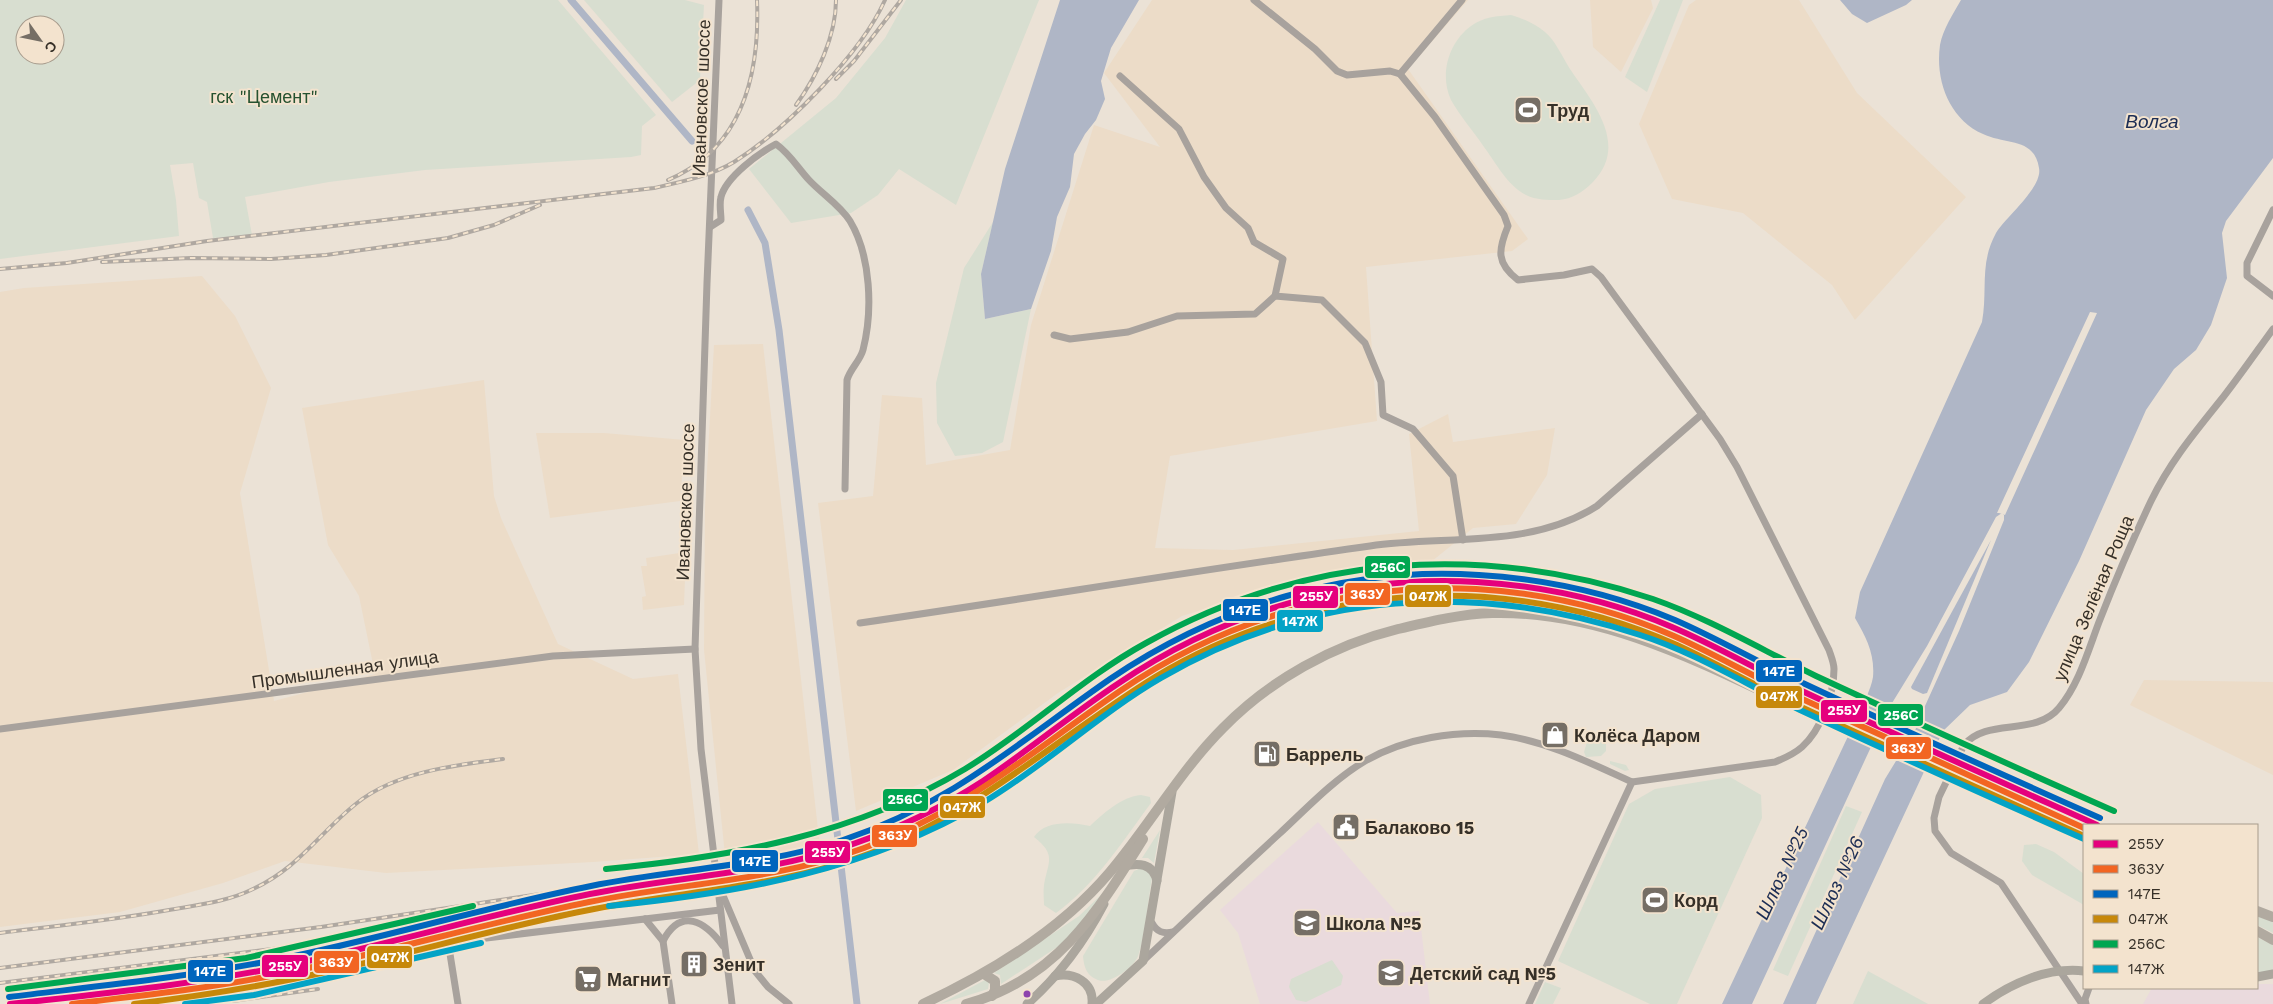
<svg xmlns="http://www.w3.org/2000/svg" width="2273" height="1004" font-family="'Work Sans',sans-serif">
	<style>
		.built { fill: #ecdcc8 }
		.education { fill: #eadadd }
		.green { fill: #d8ded0; fill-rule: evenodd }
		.water { fill: #afb6c6 }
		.pier { fill: #ebe2d6 }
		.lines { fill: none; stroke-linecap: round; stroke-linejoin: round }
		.canal { stroke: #afb6c6; stroke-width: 7 }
		.minor { stroke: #a8a29d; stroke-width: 7 }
		.major { stroke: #aba69d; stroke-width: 9 }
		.highway { stroke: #b1aaa0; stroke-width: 10 }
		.rail-casing { stroke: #afa8a1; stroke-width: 4 }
		.rail { stroke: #f3e3ce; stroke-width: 2; stroke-dasharray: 5.5; stroke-linecap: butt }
		.rail-1-casing { stroke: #f3e3ce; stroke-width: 10 }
		.rail-2-casing { stroke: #f3e3ce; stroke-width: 10 }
		.rail-3-casing { stroke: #f3e3ce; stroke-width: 10 }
		.rail-4-casing { stroke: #f3e3ce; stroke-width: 10 }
		.rail-5-casing { stroke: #f3e3ce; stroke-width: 10 }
		.rail-6-casing { stroke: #f3e3ce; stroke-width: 10 }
		.rail-1 { stroke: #e5007d; stroke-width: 6 }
		.rail-2 { stroke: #f26522; stroke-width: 6 }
		.rail-3 { stroke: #0065bd; stroke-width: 6 }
		.rail-4 { stroke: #c7880a; stroke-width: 6 }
		.rail-5 { stroke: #00a651; stroke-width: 6 }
		.rail-6 { stroke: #03a3c6; stroke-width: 6 }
		.bus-dot { fill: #8e44ad; stroke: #f3e3ce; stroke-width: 2 }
		.labels { text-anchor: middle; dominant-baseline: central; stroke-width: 4; stroke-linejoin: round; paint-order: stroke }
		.park-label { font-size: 18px; fill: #265230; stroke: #f3e3ce }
		.street-label { font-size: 18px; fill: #363028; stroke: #f3e3ce }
		.poi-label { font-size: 18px; font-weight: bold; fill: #363028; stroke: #f3e3ce; text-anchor: start }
		.water-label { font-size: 19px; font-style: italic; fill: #1c2d54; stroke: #f3e3ce }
		.line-badge { stroke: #f3e3ce; stroke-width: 2 }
		.badge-label { font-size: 14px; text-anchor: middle; font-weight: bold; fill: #fff }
	</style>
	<rect width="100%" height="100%" fill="#ebe2d6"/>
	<g class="built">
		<polygon points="1152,0 1468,0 1408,69 1528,239 1512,251 1366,267 1377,421 1170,456 1155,548 1233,550 1419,531 1409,434 1448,414 1453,442 1555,428 1547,475 1516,524 1473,528 1421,570 1299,580 1182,616 1058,693 953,770 856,811 818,503 873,496 882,395 922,398 926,465 1010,450 1031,325 1094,125 1160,147 1104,73"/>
		<polygon points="1590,0 1651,0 1653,8 1621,72 1593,47"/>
		<polygon points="1696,0 1799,0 1857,93 1966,197 1855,320 1832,285 1743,213 1672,199 1639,124 1689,5"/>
		<polygon points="202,276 235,316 271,388 240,493 274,701 375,674 359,596 328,545 302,408 484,380 494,496 501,518 558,644 633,679 678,674 699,854 593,862 386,873 285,861 223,883 120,912 0,927 0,292 24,288"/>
		<polygon points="763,344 820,847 726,865 704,650 705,507 714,345"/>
		<polygon points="536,433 604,433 685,440 680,501 550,518"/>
		<polygon points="686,552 684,605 643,610 642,597 646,596 641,566 647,566 646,558"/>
		<polygon points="2144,680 2273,682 2273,775 2130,705"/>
	</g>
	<g class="education">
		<polygon points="1318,822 1397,913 1419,911 1430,1004 1260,1004 1238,933 1220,910"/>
		<polygon points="2257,984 2273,984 2273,1004 2143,1004 2152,988 2257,988"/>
	</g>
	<g class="green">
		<path d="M 0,0 L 558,0 L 656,115 L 642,126 L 641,155 L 631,157 L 425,170 L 329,182 L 245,197 L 252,235 L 213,238 L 207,202 L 199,198 L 193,163 L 170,165 L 176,200 L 179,236 L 0,259 ZM 25,25 L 55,25 L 55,55 L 25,55 Z"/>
		<polygon points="584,0 685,0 704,5 700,80 672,102"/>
		<polygon points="906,0 1039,0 956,205 899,169 878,195 851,213 791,223 749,169 836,98 885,38"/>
		<polygon points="1660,0 1683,0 1647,92 1625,77"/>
		<path d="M 1511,15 C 1524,19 1534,23 1545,32 C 1555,40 1563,58 1570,69 C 1593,103 1630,145 1592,183 C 1583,192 1572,199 1559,200 C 1548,200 1536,200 1526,195 C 1507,185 1496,163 1484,147 C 1474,132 1460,116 1451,100 C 1439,74 1449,42 1471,26 C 1483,17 1497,16 1511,15 Z"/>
		<polygon points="993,222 981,274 985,319 1031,309 1003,442 982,453 955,456 937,423 936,383 964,268"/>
		<polygon points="1598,738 1606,742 1606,751 1601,756 1586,757 1584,752 1587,742"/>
		<polygon points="1610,761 1626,765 1629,770 1625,771 1610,764"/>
		<polygon points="1730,777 1761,795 1762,818 1677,1004 1650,1004 1558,961 1629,804 1655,789"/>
		<path d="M 1141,795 L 1150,797 L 1151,803 C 1122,842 1096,884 1056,913 L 1044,905 C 1044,899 1043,892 1044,885 C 1048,862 1057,855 1034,837 C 1045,820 1072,822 1090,826 C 1104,813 1121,797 1141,795 Z"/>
		<polygon points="1846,806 1862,812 1788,976 1773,970"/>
		<polygon points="1160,830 1154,863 1148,858 1142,858"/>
		<polygon points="2036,844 2054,852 2084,874 2084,905 2032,875 2022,861 2024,845"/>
		<path d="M 1141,868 L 1148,871 L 1152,879 C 1148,899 1145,938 1138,956 C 1134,967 1110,985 1098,980 C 1087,976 1084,968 1083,956 L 1134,871 Z"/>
		<polygon points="1105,891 1068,940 1001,984 1000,975 994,973 1079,916"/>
		<polygon points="2257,914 2273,921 2273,933 2257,925"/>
		<polygon points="2257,937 2273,945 2273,971 2257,973"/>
		<polygon points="1332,960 1343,976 1341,985 1306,1002 1296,1000 1289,987 1291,979"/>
		<polygon points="1868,971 1928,1004 1853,1004"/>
		<polygon points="985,980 989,982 988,989 940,1004"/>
		<polygon points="1545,982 1561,988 1553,1004 1535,1004"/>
	</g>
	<g class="water">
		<polygon points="1060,0 1139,0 1111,48 1101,81 1105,99 1096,120 1085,134 1074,154 1070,187 1057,217 1051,251 1031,309 985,319 981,274 1005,169"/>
		<polygon points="1840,0 1912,0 1906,5 1867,23 1852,14"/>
		<path d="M 1961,0 L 2273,0 L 2273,158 L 2226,221 L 2222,233 L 2227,278 L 2211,325 L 2196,350 L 2174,369 L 2146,410 L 2079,561 L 2029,662 L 2007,692 L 1970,705 L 1943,731 L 1816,1004 L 1783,1004 L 1885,779 L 1921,720 L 1920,717 L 1959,631 L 2004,520 L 2004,515 L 2002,513 L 1996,517 L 1927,646 L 1889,708 L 1752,1004 L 1722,1004 L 1867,696 C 1869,690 1872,684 1873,677 C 1875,654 1866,637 1855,618 L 1860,592 L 1982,322 C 1988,290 1979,264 1996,233 C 2006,217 2043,187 2039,168 C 2034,137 2006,145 1983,134 C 1949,119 1935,80 1940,45 C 1943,29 1953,14 1961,0 Z"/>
		<polygon points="1991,540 1927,693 1923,694 1912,689 1911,687"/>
	</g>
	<polygon class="pier" points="2090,312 2097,313 2005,515 1999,513 1997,513"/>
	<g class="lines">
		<g class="canal">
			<polyline points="571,0 692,141"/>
			<polyline points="748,210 765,243 779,330 857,1004"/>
		</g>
		<g class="minor">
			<polyline points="719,0 707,283 695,649 701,749 732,1004"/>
			<path d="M 1254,0 L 1315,49 L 1337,71 L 1347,75 L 1390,71 L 1400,74 L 1435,117 L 1504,215 L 1508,226 C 1498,250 1496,263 1518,280 L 1564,275 L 1592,269 L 1601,277 L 1720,439 L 1737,467 L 1829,650 C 1831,656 1834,663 1834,669 C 1834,694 1821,730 1802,747 C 1794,754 1785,758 1775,762 L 1632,782"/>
			<polyline points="1400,74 1462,0"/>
			<polyline points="1120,76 1179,129 1204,177 1226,208 1248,228 1254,242 1283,259 1275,296 1322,300 1365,343 1381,382 1383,415 1413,429 1453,476 1463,540"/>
			<polyline points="2273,210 2247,263 2247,276 2273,296"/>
			<path d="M 710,227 L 721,220 C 721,213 719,204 721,197 C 726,177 759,153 776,144 C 790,154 798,168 809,180 C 822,194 840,205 850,221 C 871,256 873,311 863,350 C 860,361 850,369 847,380 L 845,489"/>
			<polyline points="1054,335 1070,339 1128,332 1177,316 1255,314 1275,296"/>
			<path d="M 860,623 C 1030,598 1200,570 1370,546 C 1446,535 1530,549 1597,506 L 1702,414"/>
			<polyline points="0,729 553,656 695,649"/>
			<polyline points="719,886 755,971 768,987 789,1004"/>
			<polyline points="645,919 663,941 672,1004"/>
			<path d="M 1152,923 C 1157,932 1163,934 1173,932"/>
			<path d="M 663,941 C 681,907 705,921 723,946"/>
			<path d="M 1143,961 C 1188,918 1233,876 1279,834 C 1306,809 1333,780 1365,761 C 1405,738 1456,730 1501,735 C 1547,741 1590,763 1632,782 L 1529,1004"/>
			<polyline points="458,1004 450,954 453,946 461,941 720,910"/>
			<path d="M 2082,1004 L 2001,883 L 1951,853 L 1935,831 L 1934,818 L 1939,797 L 1964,745 C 1987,717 2035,737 2059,708 C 2079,684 2088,651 2099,622 C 2115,581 2132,541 2151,501 C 2171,460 2196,431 2224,396 C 2241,374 2257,351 2273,329"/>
			<polyline points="2086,1004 2085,999 2089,988"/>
		</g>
		<g class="major">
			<path d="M 1122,867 C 1138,862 1153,863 1157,881"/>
			<path d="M 1055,976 C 1074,972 1094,982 1092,1004"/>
			<polyline points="2257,977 2273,974"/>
			<path d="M 1027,1004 C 1059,976 1084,942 1104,904"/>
			<polyline points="1096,1004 1143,961 1172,792"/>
			<path d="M 1983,1004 C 2011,983 2048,967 2084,971"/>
		</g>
		<g class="highway">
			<polyline points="2257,911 2273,917"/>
			<polyline points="2257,931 2273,940"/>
			<polyline points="984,974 995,981 995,990 992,996"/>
			<path d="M 923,1004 C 992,972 1060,931 1110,872 C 1149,826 1180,771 1223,728 C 1270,680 1333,645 1398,629 C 1428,622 1460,614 1492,613 C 1607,610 1711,668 1812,715 C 1902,756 1992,799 2084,837"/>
			<path d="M 966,1004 C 1056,980 1097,913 1143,839"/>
		</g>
		<defs>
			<g id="rail">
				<polyline points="836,79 854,61 901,0"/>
				<path d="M 796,105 C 817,76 836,36 836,0"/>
				<path d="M 668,180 C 743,148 760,74 757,0"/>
				<polyline points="102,262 191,258 271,259 326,255 448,238 494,225 540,205"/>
				<path d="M 0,269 L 67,263 L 207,241 L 654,188 C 681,182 711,176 734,162 C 785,130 861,54 885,0"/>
				<path d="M 0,933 C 56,926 113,920 169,910 C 197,905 227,902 253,889 C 299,868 319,833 357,803 C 396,772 455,765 503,759"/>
				<polyline points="0,968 321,927 607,884"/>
				<polyline points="0,983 367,937 426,927"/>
				<polyline points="233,1001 318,989"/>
				<polyline points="191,1004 285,980 437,930"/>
			</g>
		</defs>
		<use href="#rail" class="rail-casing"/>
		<use href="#rail" class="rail"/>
		<defs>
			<path id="rail-1" d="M 10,1004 C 98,994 188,985 275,968 C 381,947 485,915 590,894 C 678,876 768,874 853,844 C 899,828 943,807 983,781 C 1029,750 1072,714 1119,683 C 1224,612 1351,574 1477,582 C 1544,586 1611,601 1672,627 C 1717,646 1759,671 1802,691 C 1900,737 1999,781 2097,825"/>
			<path id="rail-2" d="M 72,1004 C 143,995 215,988 285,973 C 387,952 487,923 589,902 C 681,883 775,881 864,848 C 966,811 1032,751 1120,691 C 1224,620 1349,582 1476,589 C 1543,593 1612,609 1674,636 C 1717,655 1757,679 1800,698 C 1894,742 1989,785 2084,828"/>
			<path id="rail-3" d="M 9,997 C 98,986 187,977 275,960 C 381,939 485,907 591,886 C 674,869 761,867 843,840 C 951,804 1019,742 1110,679 C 1218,606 1348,566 1479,575 C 1546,579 1613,594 1675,620 C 1719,639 1761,664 1805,684 C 1903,730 2001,774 2100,818"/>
			<path id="rail-4" d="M 134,1004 C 200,996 265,986 330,971 C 415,952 499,928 584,911 C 679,891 780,888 871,853 C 980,811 1058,737 1155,677 C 1253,618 1370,589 1485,597 C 1551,602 1617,618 1677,645 C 1718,664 1757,687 1799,706 C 1893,750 1989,793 2084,836"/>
			<g id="rail-5">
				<path d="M 606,869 C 731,857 855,835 965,769 C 1028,731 1082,678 1146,643 C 1305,554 1481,542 1653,599 C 1710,619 1762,650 1816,676 C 1915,722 2014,767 2114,811"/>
				<polyline points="8,989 246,958 473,906"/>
			</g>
			<g id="rail-6">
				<path d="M 609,906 C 740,893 869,870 984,802 C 1046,765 1099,714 1161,678 C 1309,591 1479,581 1640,635 C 1696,653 1747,685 1800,710 C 1894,754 1989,797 2084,839"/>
				<polyline points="185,1004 254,995 481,943"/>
			</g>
		</defs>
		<use href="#rail-1" class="rail-1-casing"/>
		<use href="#rail-2" class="rail-2-casing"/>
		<use href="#rail-3" class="rail-3-casing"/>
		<use href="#rail-4" class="rail-4-casing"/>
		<use href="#rail-5" class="rail-5-casing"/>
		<use href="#rail-6" class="rail-6-casing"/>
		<use href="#rail-1" class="rail-1"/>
		<use href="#rail-2" class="rail-2"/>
		<use href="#rail-3" class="rail-3"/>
		<use href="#rail-4" class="rail-4"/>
		<use href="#rail-5" class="rail-5"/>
		<use href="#rail-6" class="rail-6"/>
	</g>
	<defs>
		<symbol id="stadium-square" viewBox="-11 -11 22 22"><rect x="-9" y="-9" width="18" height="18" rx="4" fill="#756e65" stroke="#f3e3ce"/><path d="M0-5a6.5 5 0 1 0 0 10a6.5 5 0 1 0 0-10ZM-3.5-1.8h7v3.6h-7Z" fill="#fff"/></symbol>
		<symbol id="shop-square" viewBox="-11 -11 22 22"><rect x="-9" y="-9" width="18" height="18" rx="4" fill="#756e65" stroke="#f3e3ce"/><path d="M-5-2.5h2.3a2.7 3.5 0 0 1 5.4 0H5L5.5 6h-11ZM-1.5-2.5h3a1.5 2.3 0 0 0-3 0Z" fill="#fff"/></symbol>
		<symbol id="fuel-square" viewBox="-11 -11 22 22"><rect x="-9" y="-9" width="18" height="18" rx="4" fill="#756e65" stroke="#f3e3ce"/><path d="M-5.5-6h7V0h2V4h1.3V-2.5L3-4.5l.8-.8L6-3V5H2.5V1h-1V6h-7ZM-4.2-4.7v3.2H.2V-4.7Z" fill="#fff"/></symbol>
		<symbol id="civic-square" viewBox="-11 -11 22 22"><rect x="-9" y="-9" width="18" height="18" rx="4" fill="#756e65" stroke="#f3e3ce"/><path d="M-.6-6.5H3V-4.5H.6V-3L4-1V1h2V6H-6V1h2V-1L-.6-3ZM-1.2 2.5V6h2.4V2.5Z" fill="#fff"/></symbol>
		<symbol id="school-square" viewBox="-11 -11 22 22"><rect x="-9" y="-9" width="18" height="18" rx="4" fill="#756e65" stroke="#f3e3ce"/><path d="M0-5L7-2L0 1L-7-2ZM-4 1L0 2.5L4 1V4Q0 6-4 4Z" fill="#fff"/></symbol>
		<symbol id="building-square" viewBox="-11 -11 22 22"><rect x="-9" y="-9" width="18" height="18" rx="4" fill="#756e65" stroke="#f3e3ce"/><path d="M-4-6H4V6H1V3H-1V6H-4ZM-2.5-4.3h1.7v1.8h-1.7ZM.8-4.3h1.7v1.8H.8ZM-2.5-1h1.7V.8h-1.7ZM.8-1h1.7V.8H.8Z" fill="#fff"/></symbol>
		<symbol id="supermarket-square" viewBox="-11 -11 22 22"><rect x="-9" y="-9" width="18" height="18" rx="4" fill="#756e65" stroke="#f3e3ce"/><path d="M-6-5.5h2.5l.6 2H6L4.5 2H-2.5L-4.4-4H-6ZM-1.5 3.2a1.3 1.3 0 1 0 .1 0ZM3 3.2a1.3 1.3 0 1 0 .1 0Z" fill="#fff"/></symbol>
	</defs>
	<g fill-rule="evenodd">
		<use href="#stadium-square" x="1512" y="94" width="32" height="32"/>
		<use href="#shop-square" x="1539" y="719" width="32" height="32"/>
		<use href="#fuel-square" x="1251" y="738" width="32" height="32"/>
		<use href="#civic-square" x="1330" y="811" width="32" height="32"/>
		<use href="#stadium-square" x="1639" y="884" width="32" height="32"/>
		<use href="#school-square" x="1291" y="907" width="32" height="32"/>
		<use href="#building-square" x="678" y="948" width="32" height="32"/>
		<use href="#school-square" x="1375" y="957" width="32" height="32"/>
		<use href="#supermarket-square" x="572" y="963" width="32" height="32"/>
	</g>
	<circle class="bus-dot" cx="1027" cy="994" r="4.5"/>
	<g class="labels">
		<g class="park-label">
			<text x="264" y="96">гск "Цемент"</text>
		</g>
		<g class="street-label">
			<text transform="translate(701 98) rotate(-88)">Ивановское шоссе</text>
			<text transform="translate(685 502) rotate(-88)">Ивановское шоссе</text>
			<text transform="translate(2093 598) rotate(-67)">улица Зелёная Роща</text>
			<text transform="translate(345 669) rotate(-8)">Промышленная улица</text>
		</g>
		<g class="poi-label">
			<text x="1547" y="110">Труд</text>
			<text x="1574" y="735">Колёса Даром</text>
			<text x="1286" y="754">Баррель</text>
			<text x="1365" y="827">Балаково 15</text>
			<text x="1674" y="900">Корд</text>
			<text x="1326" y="923">Школа №5</text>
			<text x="713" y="964">Зенит</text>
			<text x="1410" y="973">Детский сад №5</text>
			<text x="607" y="979">Магнит</text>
		</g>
		<g class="water-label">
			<text x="2152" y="121">Волга</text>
			<text transform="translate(1782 873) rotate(-65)">Шлюз №25</text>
			<text transform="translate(1837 883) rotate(-65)">Шлюз №26</text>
		</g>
	</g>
	<g class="line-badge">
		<rect x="1364" y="555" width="47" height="24" rx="5" fill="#00a651"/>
		<rect x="1344" y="582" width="47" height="24" rx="5" fill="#f26522"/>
		<rect x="1404" y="584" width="48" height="24" rx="5" fill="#c7880a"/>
		<rect x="1292" y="585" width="47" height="24" rx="5" fill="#e5007d"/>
		<rect x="1222" y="598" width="47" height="24" rx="5" fill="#0065bd"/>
		<rect x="1276" y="609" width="48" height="24" rx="5" fill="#03a3c6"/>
		<rect x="1755" y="659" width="48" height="24" rx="5" fill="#0065bd"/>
		<rect x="1755" y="685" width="48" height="24" rx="5" fill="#c7880a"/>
		<rect x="1820" y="699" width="48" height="24" rx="5" fill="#e5007d"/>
		<rect x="1877" y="703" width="47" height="24" rx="5" fill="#00a651"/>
		<rect x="1885" y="736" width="47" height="24" rx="5" fill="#f26522"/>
		<rect x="882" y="788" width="47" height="24" rx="5" fill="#00a651"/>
		<rect x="939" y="795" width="47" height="24" rx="5" fill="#c7880a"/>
		<rect x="871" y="824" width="47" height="24" rx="5" fill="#f26522"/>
		<rect x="804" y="840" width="47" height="24" rx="5" fill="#e5007d"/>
		<rect x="731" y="849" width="48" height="24" rx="5" fill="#0065bd"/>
		<rect x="366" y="945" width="47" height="24" rx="5" fill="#c7880a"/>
		<rect x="313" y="950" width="47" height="24" rx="5" fill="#f26522"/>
		<rect x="261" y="954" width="48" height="24" rx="5" fill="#e5007d"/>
		<rect x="187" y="959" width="47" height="24" rx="5" fill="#0065bd"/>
	</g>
	<g class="badge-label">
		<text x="1388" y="572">256С</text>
		<text x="1367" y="599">363У</text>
		<text x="1428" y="601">047Ж</text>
		<text x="1316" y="601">255У</text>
		<text x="1245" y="615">147Е</text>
		<text x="1300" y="626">147Ж</text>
		<text x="1779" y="676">147Е</text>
		<text x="1779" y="701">047Ж</text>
		<text x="1844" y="715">255У</text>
		<text x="1901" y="720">256С</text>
		<text x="1908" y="753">363У</text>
		<text x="905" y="804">256С</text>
		<text x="962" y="812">047Ж</text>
		<text x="895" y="840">363У</text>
		<text x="828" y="857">255У</text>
		<text x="755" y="866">147Е</text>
		<text x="390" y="962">047Ж</text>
		<text x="336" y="967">363У</text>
		<text x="285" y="971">255У</text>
		<text x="210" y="976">147Е</text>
	</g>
	<rect x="2083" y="824" width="175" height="165" fill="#f3e3ce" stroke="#a79b8c"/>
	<rect x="2093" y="840" width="25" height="8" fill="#e5007d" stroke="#a79b8c"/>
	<text x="2128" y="849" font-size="15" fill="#363028">255У</text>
	<rect x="2093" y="865" width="25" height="8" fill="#f26522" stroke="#a79b8c"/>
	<text x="2128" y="874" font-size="15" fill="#363028">363У</text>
	<rect x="2093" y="890" width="25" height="8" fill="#0065bd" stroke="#a79b8c"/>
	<text x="2128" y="899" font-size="15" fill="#363028">147Е</text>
	<rect x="2093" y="915" width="25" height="8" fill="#c7880a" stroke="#a79b8c"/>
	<text x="2128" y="924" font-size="15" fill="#363028">047Ж</text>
	<rect x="2093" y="940" width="25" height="8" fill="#00a651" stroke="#a79b8c"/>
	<text x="2128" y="949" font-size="15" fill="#363028">256С</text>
	<rect x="2093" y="965" width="25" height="8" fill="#03a3c6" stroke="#a79b8c"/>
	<text x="2128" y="974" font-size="15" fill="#363028">147Ж</text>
	<g transform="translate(40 40) rotate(123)"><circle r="24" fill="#f3e3ce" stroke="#a79b8c"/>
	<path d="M0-4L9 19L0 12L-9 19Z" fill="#756e65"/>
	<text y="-8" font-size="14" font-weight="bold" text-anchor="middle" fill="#363028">С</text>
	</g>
</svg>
